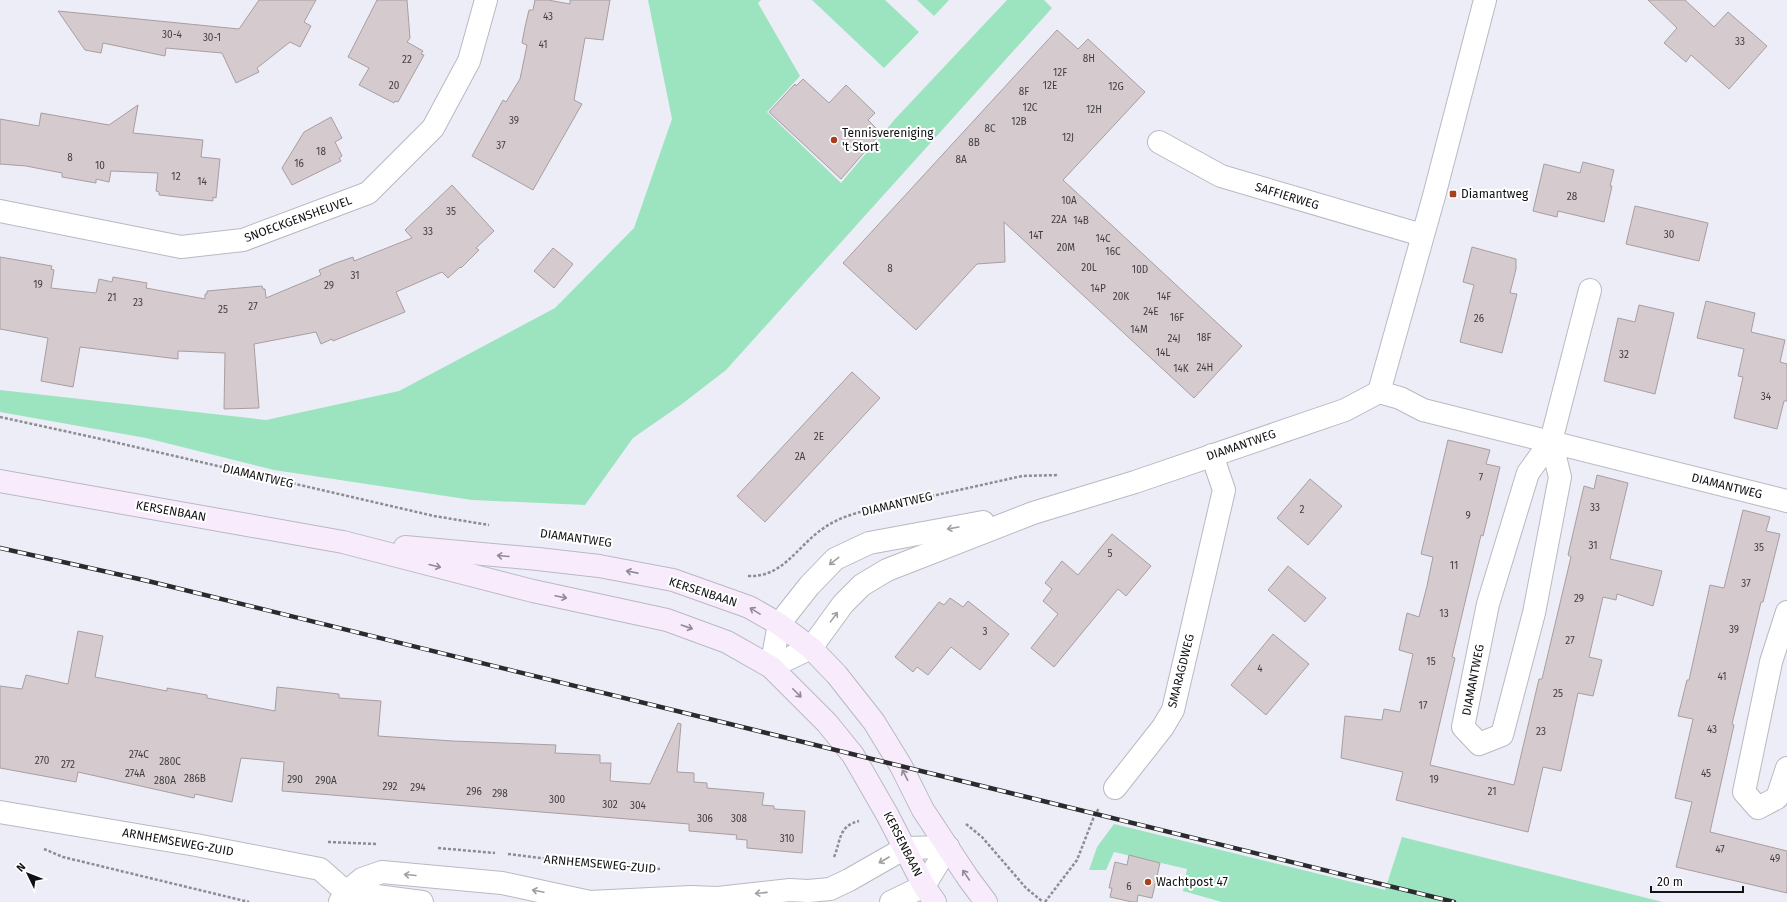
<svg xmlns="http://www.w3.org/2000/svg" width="1787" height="902" font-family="'Fira Sans',sans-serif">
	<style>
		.green { fill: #9ce4c0 }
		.building { fill: #d5cace; stroke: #a89ea1 }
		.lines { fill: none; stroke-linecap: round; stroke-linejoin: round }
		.minor-casing { stroke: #b9b9c3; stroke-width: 24 }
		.tertiary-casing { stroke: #b9b9c3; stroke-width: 24 }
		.secondary-casing { stroke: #b9b9c3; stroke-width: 24 }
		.path { stroke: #8c8c93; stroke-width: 2.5; stroke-dasharray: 3 2; stroke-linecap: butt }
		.minor { stroke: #fff; stroke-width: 22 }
		.tertiary { stroke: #fff; stroke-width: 22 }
		.secondary { stroke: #f8ebfc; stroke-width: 22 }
		.rail-casing { stroke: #2b2b2f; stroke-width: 4.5 }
		.rail { stroke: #fff; stroke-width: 3; stroke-dasharray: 9; stroke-linecap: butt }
		.oneway { stroke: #a0a0a1 }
		.oneway2 { stroke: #908994 }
		.poi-dot { fill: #a7401d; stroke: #fff; stroke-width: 1.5 }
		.labels { text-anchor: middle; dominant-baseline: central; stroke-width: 4; stroke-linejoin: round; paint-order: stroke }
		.number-label { font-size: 10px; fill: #423f43 }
		.poi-label { font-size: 12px; fill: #111115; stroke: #fff; text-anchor: start }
		.street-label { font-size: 12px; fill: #111115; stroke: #fff }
	</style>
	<rect width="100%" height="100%" fill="#ededf7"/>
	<g class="green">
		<polygon points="648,0 761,0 758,3 800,76 767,112 841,183 895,119 1007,0 1044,0 1052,8 726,370 682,404 633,438 585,505 472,500 274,470 146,438 0,412 0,390 266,420 399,391 555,308 634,228 672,119"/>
		<polygon points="812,0 885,0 919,32 884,68"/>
		<polygon points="917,0 949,0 934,16"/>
		<polygon points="1114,824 1385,890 1402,837 1663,902 1222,902 1183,891 1187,869 1114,852 1106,870 1089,870 1097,847"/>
	</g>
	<g class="building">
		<polygon points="259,0 316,0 304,22 311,26 300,47 290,42 257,68 259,72 236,83 222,53 166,48 165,56 103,43 101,53 85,50 58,11 239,29"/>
		<polygon points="377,0 407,0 410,38 407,42 423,51 421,54 424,55 398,102 395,101 394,103 359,85 369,68 348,57"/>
		<polygon points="535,0 548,0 570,4 570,0 610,0 603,40 585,38 574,100 582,104 533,190 472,156 503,100 506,102 520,79 527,45 522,43 525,27 529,10 533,10"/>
		<polygon points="1648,0 1685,0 1714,27 1728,12 1767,46 1729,89 1691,55 1686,62 1664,43 1677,28"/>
		<polygon points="1057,30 1078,49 1088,39 1145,92 1063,180 1242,346 1194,398 1004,222 1005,262 977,264 916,330 843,263"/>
		<polygon points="803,79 829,103 846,85 875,113 868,120 881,133 841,179 769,112 795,84 796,86"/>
		<polygon points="138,105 133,133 203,140 201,157 220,159 216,198 213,197 213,201 159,195 159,192 156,191 158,173 111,171 109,182 96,179 96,183 62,177 62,173 26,166 0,164 0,119 39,126 41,113 109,125"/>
		<polygon points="331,117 342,138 335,142 342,156 339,158 341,161 292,185 282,168 304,132"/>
		<polygon points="1583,162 1614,170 1610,186 1612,186 1604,222 1558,211 1557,217 1533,211 1544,164 1580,173"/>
		<polygon points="452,185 494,231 476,248 479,250 461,268 460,267 448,278 442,272 396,292 405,312 333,341 332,339 321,344 316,332 254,344 259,408 224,409 225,353 178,351 178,359 80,347 73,387 41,381 48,338 0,329 0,257 52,266 51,269 54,270 51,288 96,293 99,279 112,282 113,277 147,283 146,288 205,299 205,294 207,294 207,291 262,286 263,289 265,289 266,298 321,275 319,270 336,263 353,257 354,261 412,238 405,230"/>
		<polygon points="1635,206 1708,223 1699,261 1626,244"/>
		<polygon points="1472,247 1516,259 1516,269 1510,293 1517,294 1502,353 1460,342 1474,285 1463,282"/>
		<polygon points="553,248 573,264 554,288 534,271"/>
		<polygon points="1706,301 1755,313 1751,332 1785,340 1780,362 1787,364 1787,401 1784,401 1777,429 1734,418 1743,377 1738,376 1744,349 1697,338"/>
		<polygon points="1639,305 1674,313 1655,394 1604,381 1618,318 1635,322"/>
		<polygon points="852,372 880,398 765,522 737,496"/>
		<polygon points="1448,440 1490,450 1486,464 1500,467 1483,536 1481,535 1452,657 1455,658 1430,765 1514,785 1539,679 1542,679 1571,557 1568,555 1584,486 1594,489 1597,475 1628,483 1610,559 1662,571 1653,606 1617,594 1616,600 1603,597 1589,657 1602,660 1593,696 1578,693 1561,771 1543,767 1528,832 1396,800 1403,772 1341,758 1345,716 1382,720 1384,709 1400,712 1413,654 1399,650 1407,613 1419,617 1427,586 1433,557 1421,554"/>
		<polygon points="1310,479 1342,506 1308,545 1277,518"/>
		<polygon points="1743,510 1770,517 1766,531 1780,534 1763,602 1761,602 1732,724 1734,725 1710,832 1787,851 1787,893 1676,867 1692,802 1675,798 1693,719 1678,716 1687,680 1689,680 1710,585 1724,588"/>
		<polygon points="1112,534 1151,566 1126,596 1118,589 1054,667 1031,648 1058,614 1043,601 1052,589 1045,583 1062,561 1078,575"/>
		<polygon points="1288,566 1326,598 1305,622 1268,590"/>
		<polygon points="950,598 963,607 968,601 1009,634 980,670 951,647 928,675 917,667 913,672 895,657 939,602 944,605"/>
		<polygon points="78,631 103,636 95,677 167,691 167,688 207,695 207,698 275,711 277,687 339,694 339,698 381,701 378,736 453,741 556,745 555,753 600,755 600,763 611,763 610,781 650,784 678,723 681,724 677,772 694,773 694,782 707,783 707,788 764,793 762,805 774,806 774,809 805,811 802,853 747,848 747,840 736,839 737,835 689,831 689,824 282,791 284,762 241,758 232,802 195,794 194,798 78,772 76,782 0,768 0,686 22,689 26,675 68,684"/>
		<polygon points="1273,634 1309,664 1266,715 1231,685"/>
		<polygon points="1129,855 1160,863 1152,898 1138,895 1137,902 1132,902 1110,897 1112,888 1109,888 1115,862 1127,865"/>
	</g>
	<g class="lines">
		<defs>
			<g id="minor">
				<polyline points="1159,142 1221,176 1422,235"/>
				<polyline points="0,211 181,247 243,240 368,193 433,128 469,61 486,0"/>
				<polyline points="1379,392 1434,196 1485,0"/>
				<polyline points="1551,441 1560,477 1534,613 1502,735 1479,744 1463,727 1488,604 1528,473 1551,441 1590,290"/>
				<polyline points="1787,612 1771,662 1744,792 1758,808 1777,798 1787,768"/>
				<polyline points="771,667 811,648 843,604 862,585 887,570 1033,513 1135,482 1345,410 1379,392 1400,398 1423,410 1787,501"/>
				<polyline points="771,667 779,624 809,586 835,559 869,543 983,522"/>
				<polyline points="1115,788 1163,727 1173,710 1224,490 1212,455"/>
				<polyline points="0,812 196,845 320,869 346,892"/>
			</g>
			<g id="tertiary">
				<polyline points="346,892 422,902"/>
				<polyline points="340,902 346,892 362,879 382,872 502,883 590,902"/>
				<polyline points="590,902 691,897 718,898 790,890 808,891 830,889 849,880 905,848 948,847"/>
				<polyline points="891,902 924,886 948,847"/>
			</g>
			<g id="secondary">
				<polyline points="0,481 343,542 533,591 667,620 727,642 771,667 827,723 853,755 888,816 924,886 935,902"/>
				<polyline points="405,547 538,559 599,566 673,580 749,607 779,624 811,648 837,675 874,722 901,766 923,810 968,878 986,902"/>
			</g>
		</defs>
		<use href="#minor" class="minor-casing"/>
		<use href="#tertiary" class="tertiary-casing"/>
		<use href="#secondary" class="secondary-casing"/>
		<g class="path">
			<polyline points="0,417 101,439 434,516 489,525"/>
			<path d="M 748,576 C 782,578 797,547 821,530 C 833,521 846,516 860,512 L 1022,476 L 1059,475"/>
			<polyline points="966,824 982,837 1026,888 1043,902"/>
			<polyline points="328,842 377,844"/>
			<polyline points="438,848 495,853"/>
			<polyline points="44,849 63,857 249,902"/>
			<polyline points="508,854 598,865 660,869"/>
			<path d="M 834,857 C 841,841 838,826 859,821"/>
			<polyline points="1045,902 1077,860 1093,819 1099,808"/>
		</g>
		<use href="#minor" class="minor"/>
		<use href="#tertiary" class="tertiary"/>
		<use href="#secondary" class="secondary"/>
		<defs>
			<polyline id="rail" points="0,548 148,581 1454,902"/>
		</defs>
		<use href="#rail" class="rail-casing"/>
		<use href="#rail" class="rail"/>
	</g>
	<defs><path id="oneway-shaft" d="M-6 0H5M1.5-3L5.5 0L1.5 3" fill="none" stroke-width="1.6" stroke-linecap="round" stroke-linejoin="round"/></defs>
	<g class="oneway">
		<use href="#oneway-shaft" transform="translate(953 528) rotate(170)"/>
		<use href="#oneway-shaft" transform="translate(834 561) rotate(142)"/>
		<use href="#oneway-shaft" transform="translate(834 617) rotate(-54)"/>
		<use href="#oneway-shaft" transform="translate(884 860) rotate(150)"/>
		<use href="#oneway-shaft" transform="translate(410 875) rotate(-175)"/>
		<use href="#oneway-shaft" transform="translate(538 891) rotate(-168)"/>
		<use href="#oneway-shaft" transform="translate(761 893) rotate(174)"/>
	</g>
	<g class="oneway2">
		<use href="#oneway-shaft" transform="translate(503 556) rotate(-175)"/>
		<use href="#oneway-shaft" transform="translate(435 566) rotate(14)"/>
		<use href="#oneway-shaft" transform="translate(632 572) rotate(-169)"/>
		<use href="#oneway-shaft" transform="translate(561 597) rotate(12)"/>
		<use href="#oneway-shaft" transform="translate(755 611) rotate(-149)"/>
		<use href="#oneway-shaft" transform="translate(687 627) rotate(19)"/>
		<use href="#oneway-shaft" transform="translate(797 693) rotate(45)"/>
		<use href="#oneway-shaft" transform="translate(905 775) rotate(-117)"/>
		<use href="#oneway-shaft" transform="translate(966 875) rotate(-124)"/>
	</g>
	<g class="poi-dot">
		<circle cx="834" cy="140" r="4"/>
		<rect x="1449" y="190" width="8" height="8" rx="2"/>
		<circle cx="1148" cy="882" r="4"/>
	</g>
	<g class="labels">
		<g class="number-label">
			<text x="548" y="17">43</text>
			<text x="172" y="35">30-4</text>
			<text x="212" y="38">30-1</text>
			<text x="1740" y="42">33</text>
			<text x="543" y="45">41</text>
			<text x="1089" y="59">8H</text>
			<text x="407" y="60">22</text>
			<text x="1060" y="73">12F</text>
			<text x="394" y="86">20</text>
			<text x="1050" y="86">12E</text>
			<text x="1116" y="87">12G</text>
			<text x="1024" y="92">8F</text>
			<text x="1030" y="108">12C</text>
			<text x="1094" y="110">12H</text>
			<text x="514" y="121">39</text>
			<text x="1019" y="122">12B</text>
			<text x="990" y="129">8C</text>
			<text x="1068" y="138">12J</text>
			<text x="974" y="143">8B</text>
			<text x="501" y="146">37</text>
			<text x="321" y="152">18</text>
			<text x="70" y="158">8</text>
			<text x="961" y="160">8A</text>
			<text x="299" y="164">16</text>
			<text x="100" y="166">10</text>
			<text x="176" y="177">12</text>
			<text x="202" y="182">14</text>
			<text x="1572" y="197">28</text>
			<text x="1069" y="201">10A</text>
			<text x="451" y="212">35</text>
			<text x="1059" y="220">22A</text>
			<text x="1081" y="221">14B</text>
			<text x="428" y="232">33</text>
			<text x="1669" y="235">30</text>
			<text x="1036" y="236">14T</text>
			<text x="1103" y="239">14C</text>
			<text x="1066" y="248">20M</text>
			<text x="1113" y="252">16C</text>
			<text x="1089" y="268">20L</text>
			<text x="890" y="269">8</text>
			<text x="1140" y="270">10D</text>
			<text x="355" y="276">31</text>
			<text x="38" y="285">19</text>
			<text x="329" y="286">29</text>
			<text x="1098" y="289">14P</text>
			<text x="1121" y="297">20K</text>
			<text x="1164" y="297">14F</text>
			<text x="112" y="298">21</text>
			<text x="138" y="303">23</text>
			<text x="253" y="307">27</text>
			<text x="223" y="310">25</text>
			<text x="1151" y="312">24E</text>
			<text x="1177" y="318">16F</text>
			<text x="1479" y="319">26</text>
			<text x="1139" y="330">14M</text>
			<text x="1204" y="338">18F</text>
			<text x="1174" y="339">24J</text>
			<text x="1163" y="353">14L</text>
			<text x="1624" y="355">32</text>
			<text x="1205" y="368">24H</text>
			<text x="1181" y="369">14K</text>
			<text x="1766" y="397">34</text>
			<text x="819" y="437">2E</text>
			<text x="800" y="457">2A</text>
			<text x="1481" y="478">7</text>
			<text x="1595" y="508">33</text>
			<text x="1302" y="510">2</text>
			<text x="1468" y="516">9</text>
			<text x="1593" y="546">31</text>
			<text x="1759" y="548">35</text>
			<text x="1110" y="554">5</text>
			<text x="1454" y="566">11</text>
			<text x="1746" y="584">37</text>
			<text x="1579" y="599">29</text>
			<text x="1444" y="614">13</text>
			<text x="1734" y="630">39</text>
			<text x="985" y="632">3</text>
			<text x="1570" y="641">27</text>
			<text x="1431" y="662">15</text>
			<text x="1260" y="669">4</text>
			<text x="1722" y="677">41</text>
			<text x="1558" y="694">25</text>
			<text x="1423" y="706">17</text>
			<text x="1712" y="730">43</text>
			<text x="1541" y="732">23</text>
			<text x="139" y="755">274C</text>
			<text x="42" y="761">270</text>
			<text x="170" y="762">280C</text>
			<text x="68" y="765">272</text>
			<text x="135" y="774">274A</text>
			<text x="1706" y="774">45</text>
			<text x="195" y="779">286B</text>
			<text x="295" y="780">290</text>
			<text x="1434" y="780">19</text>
			<text x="165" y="781">280A</text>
			<text x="326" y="781">290A</text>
			<text x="390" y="787">292</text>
			<text x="418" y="788">294</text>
			<text x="474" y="792">296</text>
			<text x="1492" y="792">21</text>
			<text x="500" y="794">298</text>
			<text x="557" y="800">300</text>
			<text x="610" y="805">302</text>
			<text x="638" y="806">304</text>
			<text x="705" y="819">306</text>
			<text x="739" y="819">308</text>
			<text x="787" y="839">310</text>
			<text x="1720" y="850">47</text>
			<text x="1775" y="859">49</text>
			<text x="1129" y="887">6</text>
		</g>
		<g class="poi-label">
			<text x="842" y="133">Tennisvereniging<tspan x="842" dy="14">'t Stort</tspan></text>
			<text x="1461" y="194">Diamantweg</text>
			<text x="1156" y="882">Wachtpost 47</text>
		</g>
		<g class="street-label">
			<text transform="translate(1287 196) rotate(17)">SAFFIERWEG</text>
			<text transform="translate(298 219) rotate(-20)">SNOECKGENSHEUVEL</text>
			<text transform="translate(1241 445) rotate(-19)">DIAMANTWEG</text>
			<text transform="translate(258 476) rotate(13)">DIAMANTWEG</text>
			<text transform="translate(1727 486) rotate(14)">DIAMANTWEG</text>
			<text transform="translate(897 504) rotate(-13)">DIAMANTWEG</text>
			<text transform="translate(171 511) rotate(10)">KERSENBAAN</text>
			<text transform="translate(576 538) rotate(8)">DIAMANTWEG</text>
			<text transform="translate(703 592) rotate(18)">KERSENBAAN</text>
			<text transform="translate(1181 671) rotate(-76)">SMARAGDWEG</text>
			<text transform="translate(1473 680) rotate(-79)">DIAMANTWEG</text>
			<text transform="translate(178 842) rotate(10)">ARNHEMSEWEG-ZUID</text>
			<text transform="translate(903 844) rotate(63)">KERSENBAAN</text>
			<text transform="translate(600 864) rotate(5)">ARNHEMSEWEG-ZUID</text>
		</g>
	</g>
	<g transform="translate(28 874) rotate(313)" stroke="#ffffff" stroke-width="3" paint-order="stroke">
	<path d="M0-3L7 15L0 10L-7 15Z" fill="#111115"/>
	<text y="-6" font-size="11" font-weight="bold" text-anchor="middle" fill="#111115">N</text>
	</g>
	<path d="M1651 886v6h92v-6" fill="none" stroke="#111115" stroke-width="2"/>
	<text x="1657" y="886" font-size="12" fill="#111115" stroke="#ffffff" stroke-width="3" paint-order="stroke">20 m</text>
</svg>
